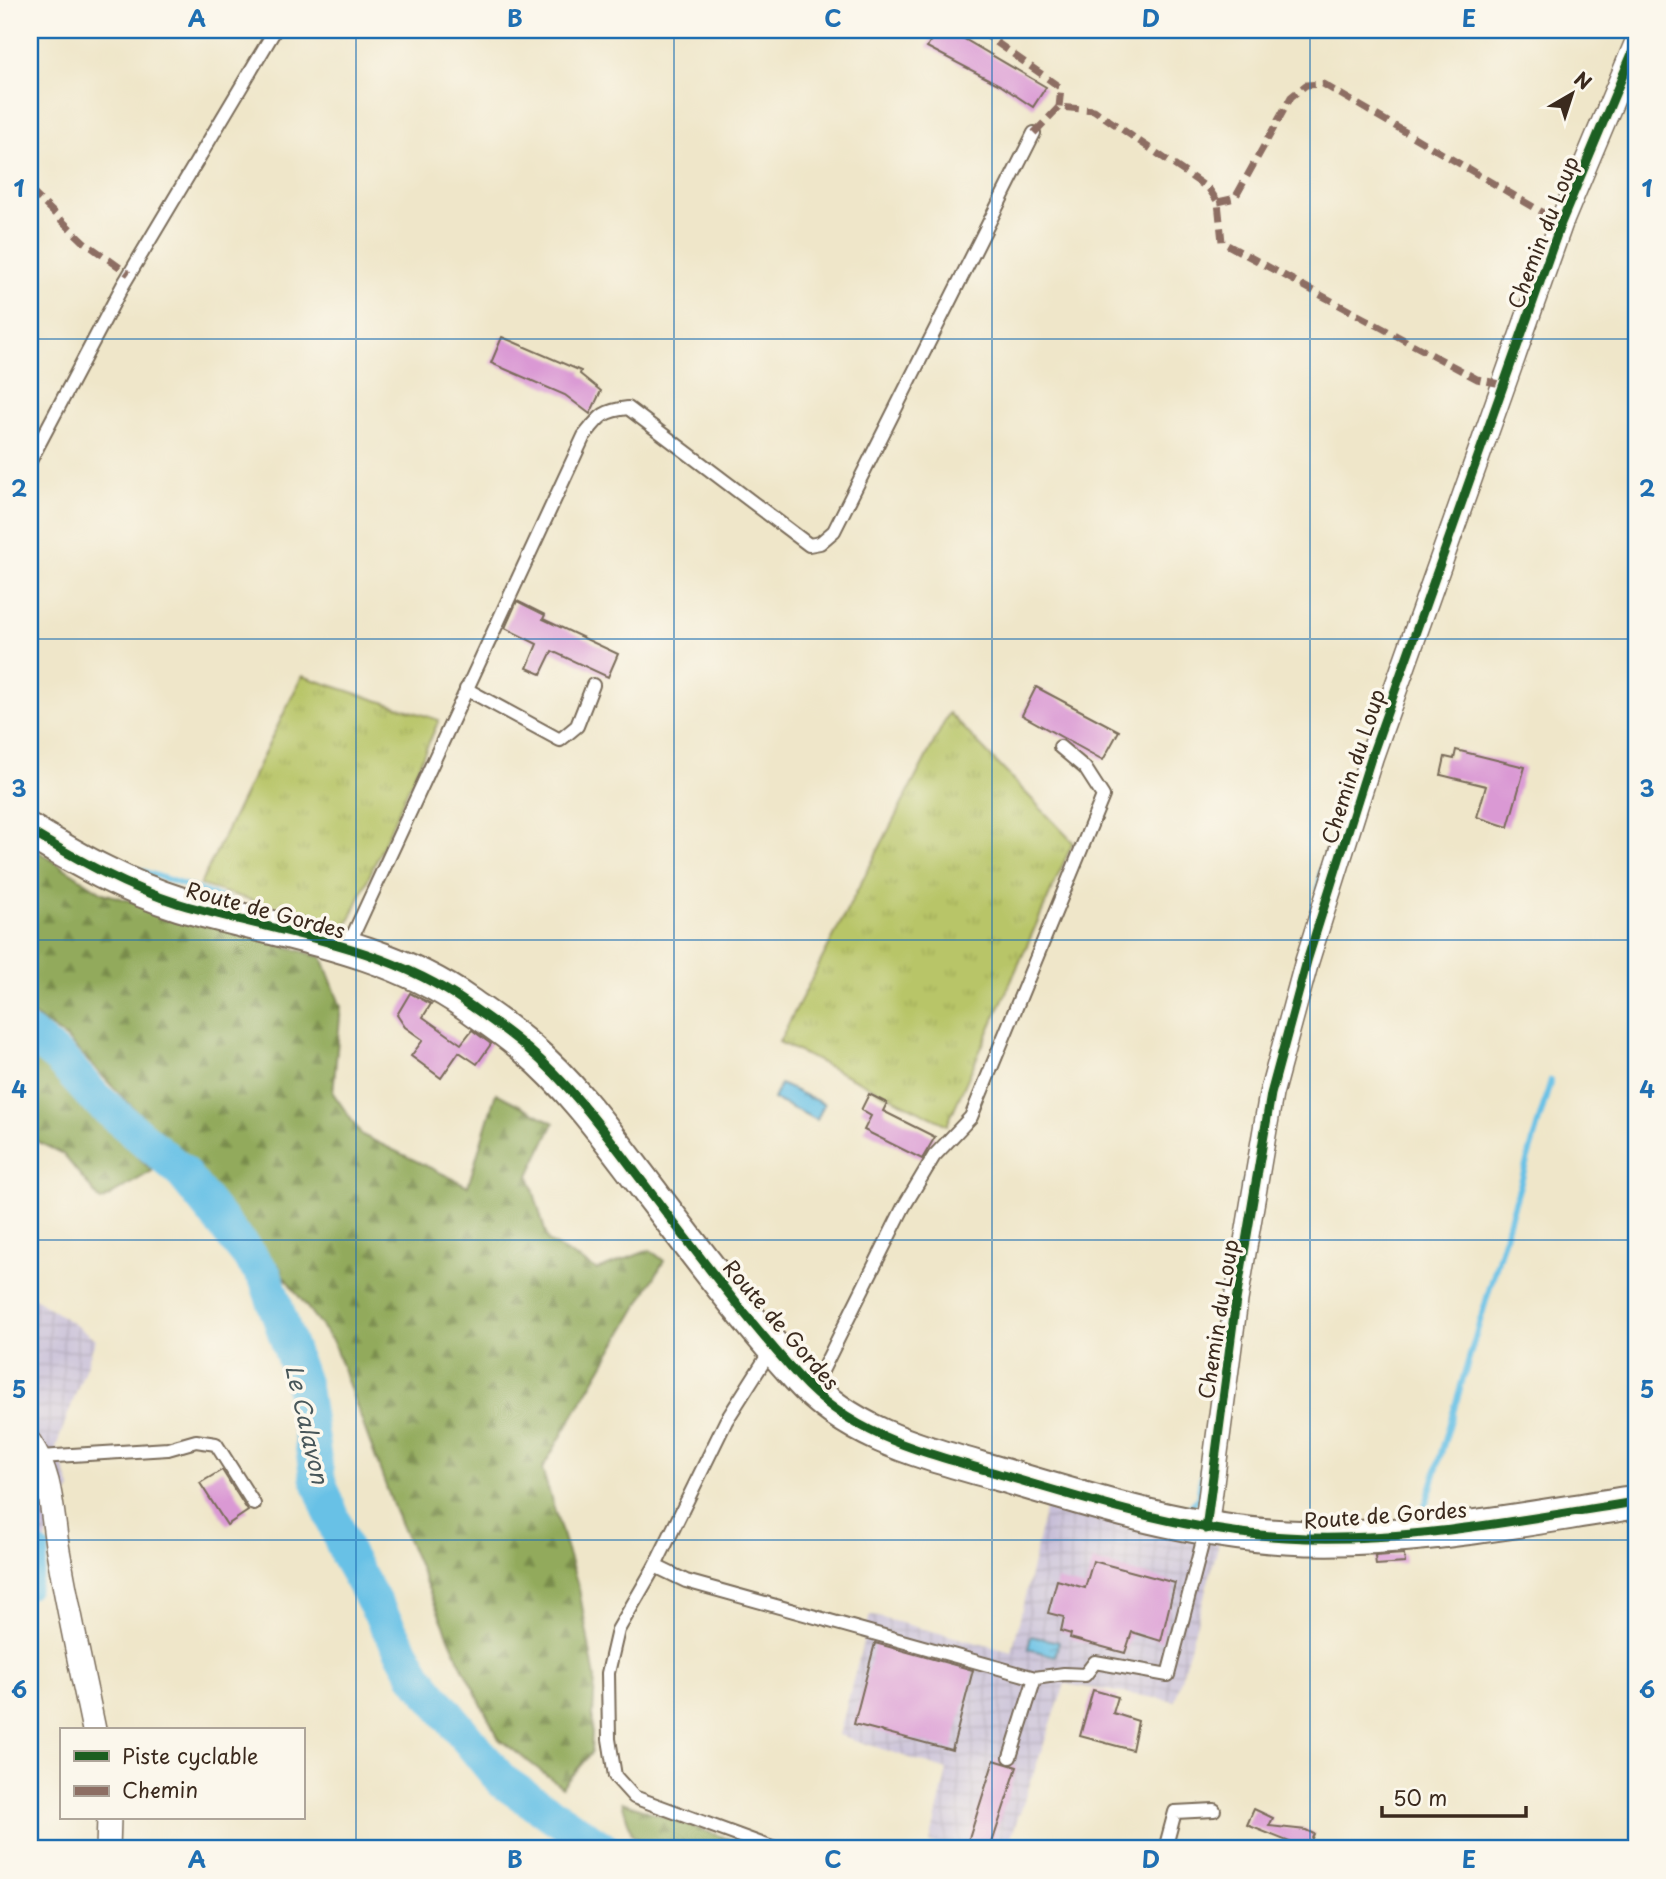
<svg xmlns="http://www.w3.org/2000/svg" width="1666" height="1879" font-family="'Playpen Sans',sans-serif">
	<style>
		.industrial { fill: url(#industrial-grid) }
		.grass { fill: url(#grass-tufts); stroke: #7a7842; stroke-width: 2 }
		.forest { fill: url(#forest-firs); stroke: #666a3d; stroke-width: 2 }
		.water { fill: url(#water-ripples); stroke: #527682; stroke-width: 2 }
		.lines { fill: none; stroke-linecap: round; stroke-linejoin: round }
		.stream { stroke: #68c1e6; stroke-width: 6 }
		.canal { stroke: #68c1e6; stroke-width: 19 }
		.river { stroke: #68c1e6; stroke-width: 35 }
		.building { fill: #da99d4 }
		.lane-casing { stroke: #7a6c5a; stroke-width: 16 }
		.street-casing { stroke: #7a6c5a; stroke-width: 26 }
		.secondary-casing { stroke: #7a6c5a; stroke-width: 37 }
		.lane { stroke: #fff; stroke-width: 12 }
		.street { stroke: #fff; stroke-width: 23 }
		.secondary { stroke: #fff; stroke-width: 33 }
		.quiet { stroke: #8d6e63; stroke-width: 7; stroke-dasharray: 14 7; stroke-linecap: butt }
		.cycleway-casing { stroke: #fbf7ec; stroke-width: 13 }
		.cycleway { stroke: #1b5e20; stroke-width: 9 }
		.grid { fill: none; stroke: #1f6fb2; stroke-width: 2; stroke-opacity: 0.55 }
		.labels { text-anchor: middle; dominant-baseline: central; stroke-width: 7; stroke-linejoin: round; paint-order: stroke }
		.street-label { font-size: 21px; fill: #3b2a1e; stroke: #fbf7ec }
		.water-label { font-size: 23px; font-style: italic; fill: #48575a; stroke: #fbf7ec }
		.neatline { fill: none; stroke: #1f6fb2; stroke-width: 2.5 }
		.grid-label { font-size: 23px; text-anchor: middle; font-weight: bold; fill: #1f6fb2 }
	</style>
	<defs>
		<pattern id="industrial-grid" width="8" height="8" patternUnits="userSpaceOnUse" patternTransform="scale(1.75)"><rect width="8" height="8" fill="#c8bfd8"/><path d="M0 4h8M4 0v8" fill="none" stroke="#ada4b9"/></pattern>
		<pattern id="grass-tufts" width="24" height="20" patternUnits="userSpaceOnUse" patternTransform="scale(1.75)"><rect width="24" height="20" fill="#b8c567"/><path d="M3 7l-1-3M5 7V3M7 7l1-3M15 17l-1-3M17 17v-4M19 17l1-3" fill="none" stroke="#9fa959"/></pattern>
		<pattern id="forest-firs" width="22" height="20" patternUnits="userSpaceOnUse" patternTransform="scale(1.75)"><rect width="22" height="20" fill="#92aa5c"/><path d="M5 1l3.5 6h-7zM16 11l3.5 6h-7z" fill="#788b4b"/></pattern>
		<pattern id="water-ripples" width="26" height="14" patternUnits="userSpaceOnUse" patternTransform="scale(1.75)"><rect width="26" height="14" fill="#68c1e6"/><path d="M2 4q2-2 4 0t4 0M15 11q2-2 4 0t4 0" fill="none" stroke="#579dba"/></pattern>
	</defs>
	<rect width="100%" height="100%" fill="#fbf7ec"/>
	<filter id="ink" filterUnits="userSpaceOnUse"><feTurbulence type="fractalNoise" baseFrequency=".0143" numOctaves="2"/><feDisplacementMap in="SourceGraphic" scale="14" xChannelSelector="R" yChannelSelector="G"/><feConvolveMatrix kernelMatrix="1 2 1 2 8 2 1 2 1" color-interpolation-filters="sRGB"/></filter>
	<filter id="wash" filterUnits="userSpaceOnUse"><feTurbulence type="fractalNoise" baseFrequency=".00686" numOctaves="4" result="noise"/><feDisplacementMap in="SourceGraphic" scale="28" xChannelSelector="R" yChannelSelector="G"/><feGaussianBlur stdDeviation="1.57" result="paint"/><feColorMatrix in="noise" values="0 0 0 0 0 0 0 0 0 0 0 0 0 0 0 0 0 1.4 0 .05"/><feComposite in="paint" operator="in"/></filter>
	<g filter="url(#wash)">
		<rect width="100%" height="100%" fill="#efe6c9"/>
		<g class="industrial">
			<polygon points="30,1295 96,1339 56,1447 71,1488 48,1534 30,1587"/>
			<polygon points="1047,1502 1219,1543 1175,1701 1065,1684 1007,1849 949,1849 930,1843 947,1770 839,1735 870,1615 1012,1652"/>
		</g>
		<g class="grass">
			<polygon points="302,676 439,720 346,928 200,885"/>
			<polygon points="949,713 1073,842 947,1125 779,1042"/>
		</g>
		<g class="forest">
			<polygon points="30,846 103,893 322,957 341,1007 333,1093 362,1135 468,1186 496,1093 554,1123 529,1175 548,1241 597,1270 650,1250 664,1261 542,1469 579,1589 595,1678 591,1753 562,1787 499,1739 458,1658 395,1511 333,1342 276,1266 157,1133 66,1038 30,1013"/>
			<polygon points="30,1048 44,1058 152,1171 101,1201 63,1154 30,1138"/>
			<polygon points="622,1802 757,1849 650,1849 632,1835"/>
		</g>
		<g class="water">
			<polygon points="780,1084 824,1104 817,1120 773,1099"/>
			<polygon points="1031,1636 1059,1642 1055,1656 1028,1649"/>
		</g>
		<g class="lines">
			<g class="stream">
				<polyline points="30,811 82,842"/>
				<polyline points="122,864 228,900"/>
				<polyline points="1319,889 1321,871 1336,833"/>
				<polyline points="1228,1284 1245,1181"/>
				<polyline points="1186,1512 1198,1498 1204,1461"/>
				<polyline points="1418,1518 1427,1501 1551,1080"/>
			</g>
			<polyline class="canal" points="30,1589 41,1549"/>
			<polyline class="river" points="30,1035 61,1060 94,1097 180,1170 265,1276 303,1385 317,1477 347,1555 416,1676 502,1781 603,1849"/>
		</g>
		<g id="blocks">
			<g class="building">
				<polygon points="936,30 949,30 1046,87 1033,107 1000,85 927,47"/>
				<polygon points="502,337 581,371 580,374 601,391 590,414 565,395 491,363"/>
				<polygon points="517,601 545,615 543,619 618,654 608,677 552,651 541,674 527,668 537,644 505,628"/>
				<polygon points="1036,687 1119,731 1103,760 1022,715"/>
				<polygon points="1456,750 1525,767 1508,827 1477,817 1486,786 1441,775 1445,757 1454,759"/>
				<polygon points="410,993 431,1004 423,1017 461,1044 472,1030 491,1044 477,1064 459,1052 441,1078 411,1056 423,1040 405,1027 397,1015"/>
				<polygon points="869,1094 887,1103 883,1111 935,1137 922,1159 864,1130 871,1116 861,1110"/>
				<polygon points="222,1470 248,1511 227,1525 200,1483"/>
				<polygon points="1404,1554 1405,1563 1376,1565 1375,1556"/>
				<polygon points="1093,1561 1175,1583 1161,1641 1132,1632 1125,1653 1070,1638 1071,1634 1061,1631 1064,1617 1048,1613 1057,1580 1085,1588"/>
				<polygon points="875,1643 973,1670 952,1750 854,1724"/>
				<polygon points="1093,1690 1118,1697 1113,1713 1138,1721 1132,1750 1080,1736"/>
				<polygon points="994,1760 1017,1767 990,1849 968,1842"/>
				<polygon points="1254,1809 1273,1818 1269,1826 1306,1830 1314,1834 1307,1849 1247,1825"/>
			</g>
		</g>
	</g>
	<g filter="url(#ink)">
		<use href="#blocks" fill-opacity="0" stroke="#7a6c5a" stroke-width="2"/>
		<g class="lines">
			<defs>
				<g id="lane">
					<polyline points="30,461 123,285 275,30"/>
					<polyline points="466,689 560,740 577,726 593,685"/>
					<path d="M 347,948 L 584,436 C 600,416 602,411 628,408 L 809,545 L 820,543 L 834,531 L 1034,133"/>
					<polyline points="771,1350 726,1421 655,1566 618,1630 608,1673 609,1739 615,1776 634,1797 775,1849"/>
					<polyline points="814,1387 903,1208 934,1156 971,1117 1103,796 1085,768 1060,747"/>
					<polyline points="40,1457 168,1449 196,1441 216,1444 254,1504"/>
					<polyline points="655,1566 686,1581 1035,1678 1064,1674 1085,1675 1095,1662 1168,1675 1206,1529"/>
					<polyline points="1010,1757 1035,1678"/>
					<polyline points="1165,1849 1175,1812 1214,1810"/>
				</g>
				<g id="street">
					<path d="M 30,1443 C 54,1478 51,1516 59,1556 C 69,1614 82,1672 94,1730"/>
					<polyline points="1206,1529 1236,1300 1271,1094 1307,961 1371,758 1561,223 1636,44"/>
					<polyline points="108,1849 109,1818"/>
				</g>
				<path id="secondary" d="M 30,831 C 78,860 126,887 180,904 C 276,932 383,944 468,1004 C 488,1018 509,1032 527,1048 C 572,1086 607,1135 642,1181 C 693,1248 743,1315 799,1377 C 852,1436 923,1452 996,1473 C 1090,1501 1187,1532 1286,1537 C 1403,1544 1521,1519 1636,1502"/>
			</defs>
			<use href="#lane" class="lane-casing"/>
			<use href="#street" class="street-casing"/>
			<use href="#secondary" class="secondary-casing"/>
			<use href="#lane" class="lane"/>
			<use href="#street" class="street"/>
			<use href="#secondary" class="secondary"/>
			<g class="quiet">
				<polyline points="979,30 1061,88 1059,107"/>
				<polyline points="1034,133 1059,107 1094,110 1209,189 1218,202 1222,242 1477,379 1505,385"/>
				<polyline points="30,190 84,242 129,274"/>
				<polyline points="1218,202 1235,198 1291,97 1306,85 1323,84 1561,223"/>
			</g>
			<defs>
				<g id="cycleway">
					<path d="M 30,831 C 78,860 126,887 180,904 C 276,932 383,944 468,1004 C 488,1018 509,1032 527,1048 C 572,1086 607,1135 642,1181 C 693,1248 743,1315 799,1377 C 852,1436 923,1452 996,1473 C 1090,1501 1187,1532 1286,1537 C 1403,1544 1521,1519 1636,1502"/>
					<polyline points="1206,1529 1236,1300 1271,1094 1307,961 1371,758 1561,223 1636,44"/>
				</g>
			</defs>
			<use href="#cycleway" class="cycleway-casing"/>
			<use href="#cycleway" class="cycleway"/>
		</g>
	</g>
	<path class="grid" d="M 356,30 L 356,1849M 674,30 L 674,1849M 992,30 L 992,1849M 1310,30 L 1310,1849M 30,339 L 1636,339M 30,639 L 1636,639M 30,940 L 1636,940M 30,1240 L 1636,1240M 30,1540 L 1636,1540"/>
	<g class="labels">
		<g class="street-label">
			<text transform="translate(1542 232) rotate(-69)">Chemin du Loup</text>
			<text transform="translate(1352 766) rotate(-72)">Chemin du Loup</text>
			<text transform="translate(266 909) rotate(15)">Route de Gordes</text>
			<text transform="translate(1217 1319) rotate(-81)">Chemin du Loup</text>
			<text transform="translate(782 1324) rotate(49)">Route de Gordes</text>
			<text transform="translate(1385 1514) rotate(-4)">Route de Gordes</text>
		</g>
		<g class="water-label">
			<text transform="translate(308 1424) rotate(77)">Le Calavon</text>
		</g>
	</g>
	<rect width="1666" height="1879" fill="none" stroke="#fbf7ec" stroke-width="77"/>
	<rect x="60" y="1728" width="245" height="91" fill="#fbf7ec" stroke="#aea59a" stroke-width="2"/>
	<rect x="74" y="1751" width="35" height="10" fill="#1b5e20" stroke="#aea59a" stroke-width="2"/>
	<text x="122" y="1764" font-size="21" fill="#3b2a1e">Piste cyclable</text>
	<rect x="74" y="1786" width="35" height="10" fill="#8d6e63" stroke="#aea59a" stroke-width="2"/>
	<text x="122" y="1798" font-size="21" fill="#3b2a1e">Chemin</text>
	<g transform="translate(1572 94) rotate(39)" stroke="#fbf7ec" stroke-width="5" paint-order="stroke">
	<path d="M0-5L12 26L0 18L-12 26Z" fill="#3b2a1e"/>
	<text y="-10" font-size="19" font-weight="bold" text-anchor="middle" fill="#3b2a1e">N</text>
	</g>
	<path d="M1382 1806v10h144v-10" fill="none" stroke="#3b2a1e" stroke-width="3.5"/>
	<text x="1393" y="1806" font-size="21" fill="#3b2a1e" stroke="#fbf7ec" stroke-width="5" paint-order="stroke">50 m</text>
	<rect x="38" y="38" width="1590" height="1802" class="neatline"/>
	<g class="grid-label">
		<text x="197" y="27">A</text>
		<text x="515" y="27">B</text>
		<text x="833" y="27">C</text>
		<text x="1151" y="27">D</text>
		<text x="1469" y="27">E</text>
		<text x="19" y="197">1</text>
		<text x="1647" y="197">1</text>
		<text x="19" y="497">2</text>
		<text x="1647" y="497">2</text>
		<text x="19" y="797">3</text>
		<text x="1647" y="797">3</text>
		<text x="19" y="1098">4</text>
		<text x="1647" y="1098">4</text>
		<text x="19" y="1398">5</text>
		<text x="1647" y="1398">5</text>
		<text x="19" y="1698">6</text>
		<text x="1647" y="1698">6</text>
		<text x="197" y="1868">A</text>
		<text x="515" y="1868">B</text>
		<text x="833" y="1868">C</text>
		<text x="1151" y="1868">D</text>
		<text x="1469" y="1868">E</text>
	</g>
</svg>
